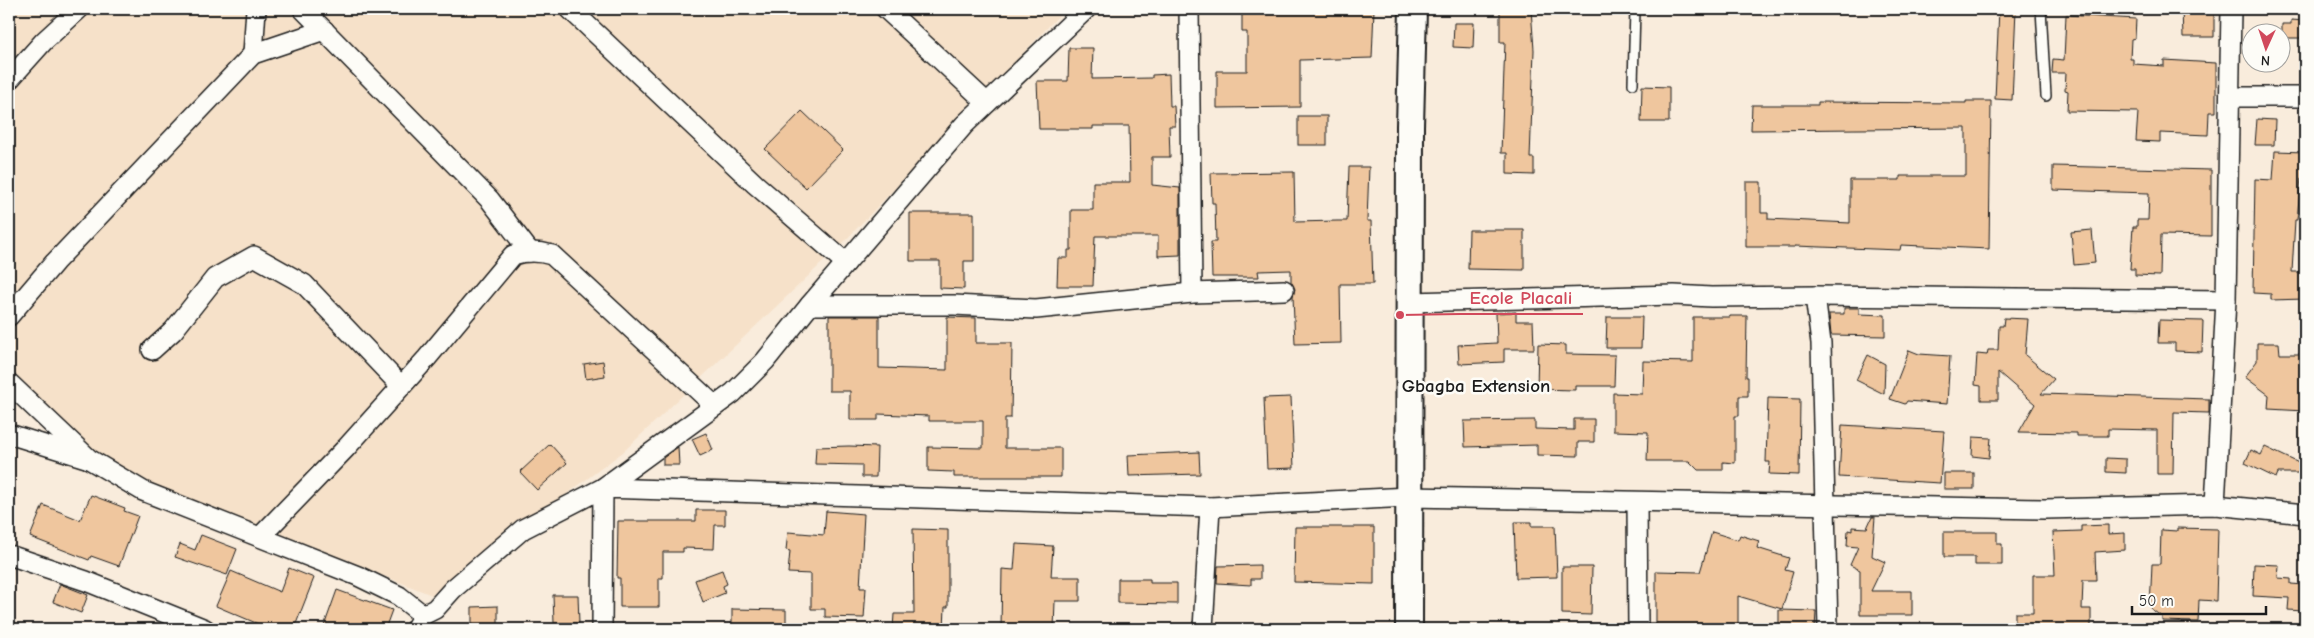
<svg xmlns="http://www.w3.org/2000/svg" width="2314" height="638" font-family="'Comic Neue',sans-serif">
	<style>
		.built { fill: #f6e1c9 }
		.building { fill: #efc69e; stroke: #1c1c1c }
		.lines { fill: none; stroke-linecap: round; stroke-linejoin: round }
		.lane-casing { stroke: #1c1c1c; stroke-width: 12 }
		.street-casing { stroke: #1c1c1c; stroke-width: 22 }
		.secondary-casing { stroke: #1c1c1c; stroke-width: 30 }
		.lane { stroke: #fdfcf7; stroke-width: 9 }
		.street { stroke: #fdfcf7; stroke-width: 19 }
		.secondary { stroke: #fdfcf7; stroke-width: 26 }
		.labels { text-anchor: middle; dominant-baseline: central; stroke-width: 5; stroke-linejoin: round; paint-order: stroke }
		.neighbourhood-label { font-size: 19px; font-weight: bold; fill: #1c1c1c; stroke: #fdfcf7 }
		.leader { fill: none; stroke: #d1495b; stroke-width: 2 }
		.callout-dot { fill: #d1495b; stroke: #fdfcf7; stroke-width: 2 }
		.callout-label { font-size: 19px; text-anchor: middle; font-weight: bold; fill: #d1495b; stroke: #fdfcf7; stroke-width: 5; stroke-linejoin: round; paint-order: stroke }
	</style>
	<rect width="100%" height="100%" fill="#f9ecdc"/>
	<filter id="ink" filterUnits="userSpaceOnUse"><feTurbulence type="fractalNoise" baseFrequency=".02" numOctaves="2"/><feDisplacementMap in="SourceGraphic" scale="10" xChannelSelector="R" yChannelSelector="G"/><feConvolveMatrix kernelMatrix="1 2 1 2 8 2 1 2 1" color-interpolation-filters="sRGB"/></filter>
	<g filter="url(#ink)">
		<polygon class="built" points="9,9 1065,9 841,245 623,452 432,595 94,461 9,374"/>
		<g class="building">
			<polygon points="1295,9 1374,9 1372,58 1300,60 1300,107 1217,108 1217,71 1247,71 1247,32 1242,32 1242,13 1295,12"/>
			<polygon points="1500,9 1531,9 1534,50 1530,158 1534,158 1534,175 1507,174 1507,153 1501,153 1505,42 1500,42"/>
			<polygon points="1999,9 2016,9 2012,100 1995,99"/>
			<polygon points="2182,9 2214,9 2214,37 2183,37"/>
			<polygon points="2066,15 2136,19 2135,38 2131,39 2130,59 2133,59 2133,64 2164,66 2164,60 2216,63 2216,112 2209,112 2208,135 2160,133 2160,142 2136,141 2138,112 2067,111 2068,91 2065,90 2066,73 2052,73 2053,59 2064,60"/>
			<polygon points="2291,20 2305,21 2305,38 2282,38 2282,24 2291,24"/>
			<polygon points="1454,23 1474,23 1473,48 1453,47"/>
			<polygon points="1069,48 1093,48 1092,79 1152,78 1152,75 1169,74 1170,106 1174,106 1175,126 1169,126 1170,157 1152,157 1152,185 1180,188 1180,255 1158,256 1158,236 1095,236 1093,286 1057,286 1058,258 1068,258 1068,250 1071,250 1071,210 1093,210 1093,182 1130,182 1129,126 1093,126 1093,129 1039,129 1037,81 1068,81"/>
			<polygon points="1642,86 1669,87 1669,122 1641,122"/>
			<polygon points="1966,101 1991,101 1989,249 1901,245 1900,250 1795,246 1795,247 1746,247 1746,182 1761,182 1761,213 1768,213 1768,219 1850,223 1850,180 1900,180 1900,176 1966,176 1966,128 1751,130 1752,105 1818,105 1818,102 1966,103"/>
			<polygon points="802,111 843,150 806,188 765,149"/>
			<rect x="1298" y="116" width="29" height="29"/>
			<polygon points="2257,119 2275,120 2274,145 2255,145"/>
			<polygon points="2275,151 2305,152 2305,179 2301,178 2297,220 2295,220 2292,272 2305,272 2305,299 2271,300 2271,294 2253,293 2255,179 2273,180"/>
			<polygon points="2053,166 2211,170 2211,236 2161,235 2160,276 2135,275 2135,269 2130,269 2133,227 2137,227 2137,220 2148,220 2149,193 2053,190"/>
			<polygon points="1349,167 1369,167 1367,221 1371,221 1373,284 1340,284 1341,343 1295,344 1293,296 1295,289 1291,282 1291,270 1258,271 1259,277 1212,277 1211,242 1216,242 1215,203 1212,203 1211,173 1294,172 1295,222 1337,221 1347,221"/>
			<polygon points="910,213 974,213 974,261 964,261 964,289 940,288 940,261 910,261"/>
			<polygon points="1469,230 1524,230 1524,270 1468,269"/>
			<polygon points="2092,230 2095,263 2074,265 2071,232"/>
			<polygon points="1844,308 1859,308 1859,314 1885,315 1885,336 1831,335 1829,314 1844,314"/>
			<polygon points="1516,312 1516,321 1533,321 1534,349 1504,349 1504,362 1459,364 1458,345 1497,343 1496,313"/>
			<polygon points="829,316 879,316 879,368 947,370 947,317 976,318 976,343 1012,343 1011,418 1005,418 1005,448 1061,448 1061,477 954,477 954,472 928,471 928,447 983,448 983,421 929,421 929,416 878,414 878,420 850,420 850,391 829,391"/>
			<polygon points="1730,316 1747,316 1746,377 1748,377 1748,396 1739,396 1739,416 1735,416 1735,463 1723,462 1723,470 1698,470 1689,461 1647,461 1648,432 1613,431 1613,393 1642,394 1643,361 1693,362 1693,317 1730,317"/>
			<polygon points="1607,317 1642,317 1641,348 1606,348"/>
			<polygon points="2004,318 2028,319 2025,355 2054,379 2041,394 2209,399 2209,413 2174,412 2173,474 2157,474 2157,430 2108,429 2108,436 2077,436 2077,433 2019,432 2035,404 1998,372 1998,400 1981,400 1981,386 1975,385 1977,354 1987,355 1988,350 1998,350 1999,326 2003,326"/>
			<polygon points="2159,320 2203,321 2202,352 2175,351 2175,343 2158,343"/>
			<polygon points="2257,343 2279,343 2280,354 2305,354 2305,411 2268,409 2269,395 2245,377 2257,361"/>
			<polygon points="1538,344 1566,345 1566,354 1615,355 1614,386 1575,386 1575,390 1537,389"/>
			<polygon points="1909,350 1919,354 1950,356 1947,404 1907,401 1905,404 1890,399"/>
			<polygon points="1868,355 1885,364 1884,394 1856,380"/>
			<polygon points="603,361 605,376 586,379 584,364"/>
			<polygon points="1291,397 1294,468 1267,469 1264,398"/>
			<polygon points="1768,398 1800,399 1799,475 1769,474 1770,462 1766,462"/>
			<polygon points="1574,419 1594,419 1594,442 1578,442 1578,456 1537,455 1537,445 1465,447 1464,421 1535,420 1535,429 1574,430"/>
			<polygon points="1842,425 1944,431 1940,483 1839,477"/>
			<polygon points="706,433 713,450 700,456 692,439"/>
			<polygon points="1973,437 1991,438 1989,458 1972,456"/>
			<polygon points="550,444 567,463 537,490 520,472"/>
			<polygon points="849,446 877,447 876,477 862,477 862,465 815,464 816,447"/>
			<polygon points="678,447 679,465 663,465 663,458"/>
			<polygon points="2265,447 2305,466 2305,473 2278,473 2276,478 2245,463 2251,450 2261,455"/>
			<polygon points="1199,452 1200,474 1129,476 1128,455"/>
			<polygon points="2106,458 2126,459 2126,473 2106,472"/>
			<rect x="1944" y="473" width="30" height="16"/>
			<polygon points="91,495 125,508 124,511 138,516 119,566 91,556 89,560 30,537 43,505 80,520"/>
			<polygon points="696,510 725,510 725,525 715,525 714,549 683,548 683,552 663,552 663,578 659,578 659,607 620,607 620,578 617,578 618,521 696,521"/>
			<polygon points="826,511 864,514 860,588 866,588 864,618 825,617 825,609 811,609 811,574 788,573 790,551 786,550 788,532 824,535"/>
			<polygon points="1872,517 1875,517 1872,556 1885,562 1871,591 1912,591 1912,615 1860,615 1860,570 1850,565 1858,547 1847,546 1848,530 1852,531 1852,527 1867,528"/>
			<polygon points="1514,522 1531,522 1531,526 1555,526 1557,577 1516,578"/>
			<polygon points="2108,525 2108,534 2125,533 2125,550 2095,552 2096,580 2083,580 2082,609 2091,609 2091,629 2015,627 2015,613 2033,613 2033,575 2055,575 2053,532 2081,531 2081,526"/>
			<polygon points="1295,527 1374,527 1374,584 1294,582"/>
			<polygon points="2177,528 2218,529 2216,601 2199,600 2198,622 2162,621 2162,617 2150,608 2152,564 2160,564 2161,530 2177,531"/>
			<polygon points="913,529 948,530 948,607 945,607 944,629 893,629 894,614 914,614"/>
			<polygon points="1712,532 1738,540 1740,535 1759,541 1757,548 1789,558 1785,570 1793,572 1782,609 1738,596 1738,629 1656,629 1656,571 1700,572"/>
			<polygon points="1944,532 1997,532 1997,544 2002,544 2002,565 1975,565 1975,557 1944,557"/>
			<polygon points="201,535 237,549 227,575 175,557 180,544 195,550"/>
			<polygon points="1016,544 1053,546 1051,577 1080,577 1080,601 1055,601 1054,629 1001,629 1002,569 1014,570"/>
			<polygon points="2254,564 2279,565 2278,578 2291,579 2291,584 2304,585 2303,611 2288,610 2289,598 2253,596"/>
			<polygon points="1260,565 1260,579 1251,579 1251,585 1217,583 1218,566"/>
			<polygon points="1562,567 1592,567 1591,615 1562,614"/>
			<polygon points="289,568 314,578 294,629 270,629 216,606 231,571 280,592"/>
			<polygon points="722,570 727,584 723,586 725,593 703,602 695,580"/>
			<polygon points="1118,579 1150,579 1150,583 1177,583 1177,604 1118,603"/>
			<polygon points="60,584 88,595 81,613 53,602"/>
			<polygon points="337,590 392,610 385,629 323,629"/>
			<polygon points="553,595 578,595 579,623 554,623"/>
			<polygon points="498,606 498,625 491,625 491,629 472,629 472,607"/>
			<polygon points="732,609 786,610 786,628 752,627 752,629 732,629"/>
			<polygon points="1779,610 1816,611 1815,629 1779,629"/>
		</g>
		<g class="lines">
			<defs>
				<g id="lane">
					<polyline points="2041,9 2046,96"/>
					<polyline points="1633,84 1635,9"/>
				</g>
				<g id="street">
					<polyline points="303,9 490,200 530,252"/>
					<polyline points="570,9 755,184 846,263"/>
					<polyline points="886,9 987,103"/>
					<polyline points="1189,9 1192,293"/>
					<polyline points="253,54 256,9"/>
					<polyline points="9,80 44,41 79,9"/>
					<polyline points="2231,97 2305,97"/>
					<polyline points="1815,296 2226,300"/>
					<polyline points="1410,302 1674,295 1711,297 1815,296 1821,343 1828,629"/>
					<polyline points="810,305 954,305 1036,309 1192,293 1284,290"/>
					<polyline points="9,316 55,262 253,54 324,30"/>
					<polyline points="152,350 173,331 215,278 254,256 304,284 401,386"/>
					<polyline points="9,383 89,459 143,491 358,576 399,596 423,615"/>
					<polyline points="9,434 86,458"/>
					<polyline points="1637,503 1638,629"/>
					<polyline points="2215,505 2226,300 2231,9"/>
					<path d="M 260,537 L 346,448 L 427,358 L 513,255 C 526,251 538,251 552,255 L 715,406"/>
					<polyline points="9,555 86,581 205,629"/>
					<polyline points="415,629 423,615 435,609 453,589 523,529 603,488 733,393 765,361 810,305 964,125 1086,9"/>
					<polyline points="602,629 603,488 1210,507 1409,497 2045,509 2215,505 2305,514"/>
					<polyline points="1203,629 1210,507"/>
				</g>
				<polyline id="secondary" points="1409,629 1410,126 1413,9"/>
			</defs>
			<use href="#lane" class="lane-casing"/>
			<use href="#street" class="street-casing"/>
			<use href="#secondary" class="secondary-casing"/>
			<use href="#lane" class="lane"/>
			<use href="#street" class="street"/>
			<use href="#secondary" class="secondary"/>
		</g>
	</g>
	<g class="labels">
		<g class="neighbourhood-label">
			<text x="1476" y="386">Gbagba Extension</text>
		</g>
	</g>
	<path class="leader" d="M1400 315L1460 314H1583"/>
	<circle class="callout-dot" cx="1400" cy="315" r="5"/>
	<g class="callout-label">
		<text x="1521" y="304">Ecole Placali</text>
	</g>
	<rect width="2314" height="638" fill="none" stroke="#fdfcf7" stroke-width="30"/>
	<rect x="15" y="15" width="2284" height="608" fill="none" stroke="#1c1c1c" stroke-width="2" filter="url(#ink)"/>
	<g transform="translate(2266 48) rotate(183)"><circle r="24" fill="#fdfcf7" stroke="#a3a29f"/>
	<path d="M0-4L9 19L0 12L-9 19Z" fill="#d1495b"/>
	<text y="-8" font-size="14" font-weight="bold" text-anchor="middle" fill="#1c1c1c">N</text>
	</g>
	<path d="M2132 606v8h134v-8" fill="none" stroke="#1c1c1c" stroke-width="2.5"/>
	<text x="2139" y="606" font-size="15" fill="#1c1c1c" stroke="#fdfcf7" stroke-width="4" paint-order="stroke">50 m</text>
</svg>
